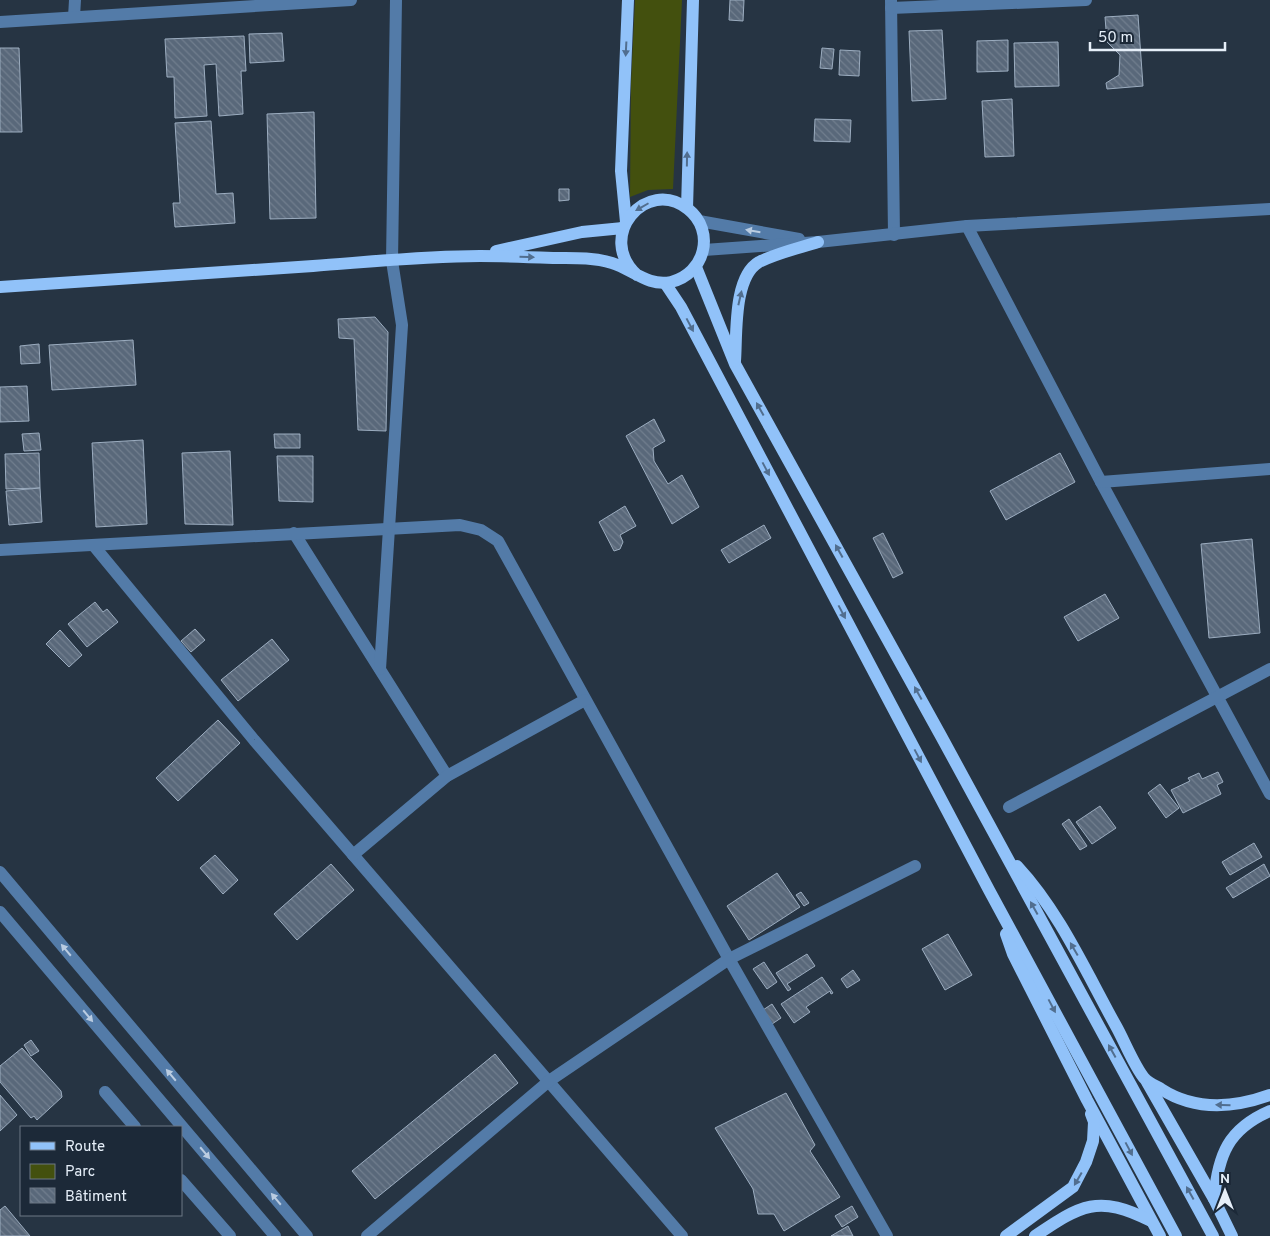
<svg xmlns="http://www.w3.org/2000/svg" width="1270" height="1236" font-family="Overpass,sans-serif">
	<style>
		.park { fill: #43500e }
		.building { fill: url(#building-back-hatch); stroke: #9cadc0 }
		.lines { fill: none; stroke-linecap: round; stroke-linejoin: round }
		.minor { stroke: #537ba8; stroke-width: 12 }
		.major { stroke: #91c2f9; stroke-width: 12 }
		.oneway { fill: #516e8f }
		.oneway2 { fill: #bacce1 }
	</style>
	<defs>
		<pattern id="building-back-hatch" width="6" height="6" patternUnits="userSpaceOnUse" patternTransform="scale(1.25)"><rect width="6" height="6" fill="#59687a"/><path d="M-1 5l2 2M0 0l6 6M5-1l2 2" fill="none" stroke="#717e8e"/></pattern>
	</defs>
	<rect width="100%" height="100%" fill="#263443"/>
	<polygon class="park" points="635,0 682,0 673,189 648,190 630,197 631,83"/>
	<g class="building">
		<polygon points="730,0 744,0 743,21 729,20"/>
		<polygon points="1138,15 1143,86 1107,89 1106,83 1119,75 1120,55 1107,42 1105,17"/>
		<polygon points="942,30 946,99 912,101 909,31"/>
		<polygon points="282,33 284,61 250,63 249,34"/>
		<polygon points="244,36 246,71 241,71 243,114 219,116 216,64 204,65 207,116 175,118 174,77 167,77 165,39"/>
		<polygon points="1008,40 1008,71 977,72 977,41"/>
		<polygon points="1058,42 1059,86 1015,87 1014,43"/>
		<polygon points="0,48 19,48 22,132 0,132"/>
		<polygon points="822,48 834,49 832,69 820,68"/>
		<polygon points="840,50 860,51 859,76 839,75"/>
		<polygon points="1012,99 1014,156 985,157 982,101"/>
		<polygon points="314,112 316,218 270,219 267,114"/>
		<polygon points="815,119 851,120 850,142 814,141"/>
		<polygon points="211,121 216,194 233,193 235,223 175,227 173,203 180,203 175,123"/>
		<polygon points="559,189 569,189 569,200 559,201"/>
		<polygon points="375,317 388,332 386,431 358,430 354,339 339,338 338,319"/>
		<polygon points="133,340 136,385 52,390 49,345"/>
		<polygon points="39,344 40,363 21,364 20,346"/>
		<polygon points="27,386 29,421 0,422 0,387"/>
		<polygon points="654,419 665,441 653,448 654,461 668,484 682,475 699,507 672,524 626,436"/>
		<polygon points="39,433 41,450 24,451 22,434"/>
		<polygon points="274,434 300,434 300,448 275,448"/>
		<polygon points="143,440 147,524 96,527 92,443"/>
		<polygon points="230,451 233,525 185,524 182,453"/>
		<polygon points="39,453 40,488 6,489 5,454"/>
		<polygon points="1060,453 1075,482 1006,520 990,491"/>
		<polygon points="277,456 313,456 313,502 279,501"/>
		<polygon points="40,488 42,522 9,525 6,491"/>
		<polygon points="625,506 636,526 620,535 623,542 620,549 614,551 599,522"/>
		<polygon points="764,525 771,538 729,563 721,550"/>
		<polygon points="883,533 903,573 893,578 873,538"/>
		<polygon points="1252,539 1260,633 1209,638 1201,544"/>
		<polygon points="1105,594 1119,618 1078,641 1064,617"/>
		<polygon points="95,602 103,612 107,609 118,622 87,647 68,624"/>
		<polygon points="195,629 205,640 191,652 181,641"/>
		<polygon points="60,630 82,655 69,667 46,644"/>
		<polygon points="272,639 289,660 238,701 221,680"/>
		<polygon points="218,720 240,743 178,801 156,778"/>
		<polygon points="1218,772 1223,782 1217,785 1221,794 1183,813 1171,790 1190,781 1188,778 1199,773 1202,779"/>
		<polygon points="1160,784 1179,808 1166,818 1148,793"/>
		<polygon points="1100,806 1116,828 1092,844 1076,822"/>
		<polygon points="1069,819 1087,846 1080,850 1062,824"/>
		<polygon points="1254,843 1262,857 1230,875 1222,862"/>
		<polygon points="215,855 238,880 223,894 200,868"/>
		<polygon points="331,864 354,890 297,940 274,914"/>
		<polygon points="1264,864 1270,876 1233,898 1226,888"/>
		<polygon points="777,873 800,907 749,940 727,906"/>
		<polygon points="801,892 809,903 804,906 796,895"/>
		<polygon points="948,934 972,975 945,990 922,949"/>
		<polygon points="807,954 815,966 787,984 791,989 788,991 776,973"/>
		<polygon points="764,962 777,982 767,989 753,969"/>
		<polygon points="853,970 860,980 847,988 841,979"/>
		<polygon points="822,977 833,993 831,994 830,991 806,1007 810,1012 794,1023 781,1004"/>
		<polygon points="772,1004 781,1018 772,1024 763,1010"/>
		<polygon points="31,1040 39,1051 31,1056 24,1045"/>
		<polygon points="22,1048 61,1091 62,1097 37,1120 34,1116 31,1118 0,1082 0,1066"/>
		<polygon points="495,1054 518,1083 375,1199 352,1171"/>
		<polygon points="786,1093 815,1145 810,1151 840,1197 784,1231 774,1214 758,1214 753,1189 715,1128"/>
		<polygon points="0,1095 17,1115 0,1131"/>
		<polygon points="5,1206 30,1236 0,1236 0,1210"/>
		<polygon points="852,1206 858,1217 842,1227 835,1216"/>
		<polygon points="848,1226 853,1236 831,1236"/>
	</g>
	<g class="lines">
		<g class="minor">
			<polyline points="891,0 894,235"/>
			<polyline points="891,8 1086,0"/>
			<polyline points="74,17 75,0"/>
			<polyline points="0,22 351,0"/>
			<polyline points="699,221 799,239"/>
			<polyline points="967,226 1101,482 1270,794"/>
			<polyline points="704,250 818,242 967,226 1270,209"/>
			<polyline points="1101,482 1270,469"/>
			<polyline points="294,533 447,776"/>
			<polyline points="94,546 254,740 682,1236"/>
			<polyline points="0,550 460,525 481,530 498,541 729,959 887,1236"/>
			<polyline points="380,669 402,325 392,261 396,0"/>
			<polyline points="1009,807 1270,669"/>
			<polyline points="353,855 447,776 585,700"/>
			<polyline points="0,872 307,1236"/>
			<polyline points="0,912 275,1236"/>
			<polyline points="105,1092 135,1127"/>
			<polyline points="181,1180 230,1236"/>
			<polyline points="367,1236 549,1081 729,959 915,866"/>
		</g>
		<g class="major">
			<polyline points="687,208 693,0"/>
			<polyline points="626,222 621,171 628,0"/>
			<polyline points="496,251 582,232 623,228"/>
			<polyline points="696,267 735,364 941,736 1213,1236"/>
			<polyline points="665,283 681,307 989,890 1176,1236"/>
			<path d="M 0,287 C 104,280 208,273 313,266 C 368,262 425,256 480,256 C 505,256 529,257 553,258 C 572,258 593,257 612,263 C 632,269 648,287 671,282 C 705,274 716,231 688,209 C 646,176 595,237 637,275"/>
			<path d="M 735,361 C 737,335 733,277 759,262 C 777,253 799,248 818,242"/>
			<path d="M 1017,866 C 1059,911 1086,972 1116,1026 C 1124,1040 1135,1068 1145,1079 C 1149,1083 1156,1086 1161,1089 C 1195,1111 1234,1108 1270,1095"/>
			<polyline points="1006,934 1013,954 1087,1100 1160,1236"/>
			<polyline points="1147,1082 1214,1199 1232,1236"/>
			<path d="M 1214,1199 C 1218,1155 1228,1129 1270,1111"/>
			<polyline points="1006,1236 1073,1187 1086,1162 1093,1141 1094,1122 1091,1114"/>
			<path d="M 1035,1236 C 1081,1205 1098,1194 1151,1221"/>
		</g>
	</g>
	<defs><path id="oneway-solid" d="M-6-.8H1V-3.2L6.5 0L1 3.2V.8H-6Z" transform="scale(1.25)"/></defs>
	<g class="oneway">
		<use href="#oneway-solid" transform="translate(626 49) rotate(93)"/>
		<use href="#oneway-solid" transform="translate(687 159) rotate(-89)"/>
		<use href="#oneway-solid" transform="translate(642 207) rotate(150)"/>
		<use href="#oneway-solid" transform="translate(527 257) rotate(2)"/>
		<use href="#oneway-solid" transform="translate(740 298) rotate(-77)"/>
		<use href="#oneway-solid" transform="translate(690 325) rotate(62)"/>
		<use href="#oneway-solid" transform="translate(760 409) rotate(-119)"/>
		<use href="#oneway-solid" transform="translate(766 469) rotate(62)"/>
		<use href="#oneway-solid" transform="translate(839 551) rotate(-119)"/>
		<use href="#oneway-solid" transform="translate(842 612) rotate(62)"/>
		<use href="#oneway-solid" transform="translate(918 693) rotate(-119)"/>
		<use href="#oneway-solid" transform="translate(918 756) rotate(62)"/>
		<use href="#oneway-solid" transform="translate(1034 908) rotate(-119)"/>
		<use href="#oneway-solid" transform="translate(1074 949) rotate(-120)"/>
		<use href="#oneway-solid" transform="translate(1052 1006) rotate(62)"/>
		<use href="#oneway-solid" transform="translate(1112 1051) rotate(-119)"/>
		<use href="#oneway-solid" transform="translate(1223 1105) rotate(-178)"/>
		<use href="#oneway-solid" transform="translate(1129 1149) rotate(62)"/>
		<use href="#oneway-solid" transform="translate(1078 1179) rotate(120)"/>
		<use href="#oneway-solid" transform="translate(1190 1193) rotate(-119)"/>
	</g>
	<g class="oneway2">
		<use href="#oneway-solid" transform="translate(753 231) rotate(-170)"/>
		<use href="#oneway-solid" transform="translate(66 950) rotate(-130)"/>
		<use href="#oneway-solid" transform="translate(88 1016) rotate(50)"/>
		<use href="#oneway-solid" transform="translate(171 1075) rotate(-130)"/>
		<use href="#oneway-solid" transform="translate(205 1153) rotate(50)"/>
		<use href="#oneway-solid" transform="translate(276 1199) rotate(-130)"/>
	</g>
	<rect x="20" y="1126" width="162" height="90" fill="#1c2938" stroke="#6d7885"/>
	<rect x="30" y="1142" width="25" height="8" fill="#91c2f9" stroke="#6d7885"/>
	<text x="65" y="1151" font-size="15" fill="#e6eff9">Route</text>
	<rect x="30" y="1164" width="25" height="15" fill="#43500e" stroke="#6d7885"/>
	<text x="65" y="1176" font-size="15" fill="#e6eff9">Parc</text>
	<rect x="30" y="1188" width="25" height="15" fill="url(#building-back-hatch)" stroke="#6d7885"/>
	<text x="65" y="1201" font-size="15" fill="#e6eff9">Bâtiment</text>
	<g transform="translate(1225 1191)" stroke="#1c2938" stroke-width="4" paint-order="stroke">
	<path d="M0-4L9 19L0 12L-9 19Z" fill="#e6eff9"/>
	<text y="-8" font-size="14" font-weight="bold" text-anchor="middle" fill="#e6eff9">N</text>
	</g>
	<path d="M1090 42v8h135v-8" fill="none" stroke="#e6eff9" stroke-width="2.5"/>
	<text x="1098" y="42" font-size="15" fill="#e6eff9" stroke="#1c2938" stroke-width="4" paint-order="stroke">50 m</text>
</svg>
